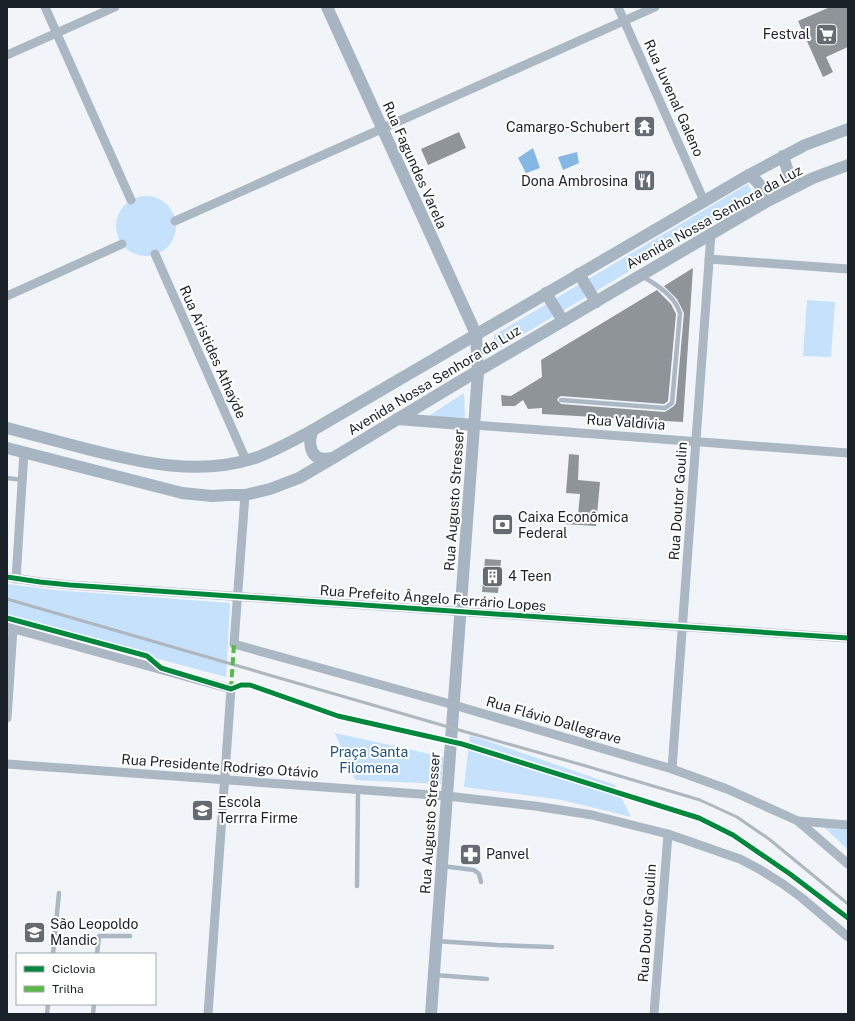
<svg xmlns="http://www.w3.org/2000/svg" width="855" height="1021" font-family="'Public Sans',sans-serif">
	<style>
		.green { fill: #c6e1fc }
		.water { fill: #84b7e4 }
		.building { fill: #8f9499 }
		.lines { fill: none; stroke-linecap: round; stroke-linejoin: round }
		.lane { stroke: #abb7c3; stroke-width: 4.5 }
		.street { stroke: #abb7c3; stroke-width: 9 }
		.secondary { stroke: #a7b5c3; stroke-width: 12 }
		.rail { stroke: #aeb6be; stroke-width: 3 }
		.quiet { stroke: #58b947; stroke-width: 4; stroke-dasharray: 8 4; stroke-linecap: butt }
		.cycleway-casing { stroke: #fff; stroke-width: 8 }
		.cycleway { stroke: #00873e; stroke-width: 5 }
		.labels { text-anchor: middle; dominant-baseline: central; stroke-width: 4; stroke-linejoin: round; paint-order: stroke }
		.poi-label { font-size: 14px; fill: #1a2128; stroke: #fff; text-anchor: start }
		.street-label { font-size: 14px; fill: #1a2128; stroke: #fff }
		.park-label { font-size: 14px; fill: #20537e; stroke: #fff }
	</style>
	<rect width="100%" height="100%" fill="#f1f5fa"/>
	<g class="green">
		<polygon points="748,184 754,197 497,350 494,339 494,335"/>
		<circle cx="146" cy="226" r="30"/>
		<polygon points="807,300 835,302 831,357 803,356"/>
		<polygon points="464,393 465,419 427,417 461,395"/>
		<polygon points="7,584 55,590 230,603 226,677 28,624 7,615"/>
		<polygon points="335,733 444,757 441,784 355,780"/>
		<polygon points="470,735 615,785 631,817 562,800 464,787"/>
		<polygon points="825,828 848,829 848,850"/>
	</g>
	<g class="water">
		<polygon points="533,148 540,168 526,173 518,158"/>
		<polygon points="577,152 579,163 563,170 558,157"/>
	</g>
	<g class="building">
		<polygon points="830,7 848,7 848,47 826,57 833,72 823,77 798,21"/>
		<polygon points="459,132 466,148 428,165 421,149"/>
		<polygon points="693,268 683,422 542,414 542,408 528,409 523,400 515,406 502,406 501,395 511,396 542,377 541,360 657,290 671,304 676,314 668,401 664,404 561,396 558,398 557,400 561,404 665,412 674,406 676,403 684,313 677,299 664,286"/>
		<polygon points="569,454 579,455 578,480 600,482 596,526 564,524 564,514 578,515 580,494 566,493"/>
		<polygon points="485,559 501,560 498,593 482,592"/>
	</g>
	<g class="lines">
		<g class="lane">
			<path d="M 561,400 L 665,408 L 672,403 L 680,313 C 675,296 657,285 642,276"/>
			<polyline points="7,478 23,480"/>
			<polyline points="442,866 474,870 479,874 481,882"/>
			<polyline points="357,886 358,790"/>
			<polyline points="436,941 497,945 552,947"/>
			<polyline points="53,954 59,893"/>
			<polyline points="97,954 99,936 130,936"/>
			<polyline points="435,975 487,979"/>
			<polyline points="47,1014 48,1004"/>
			<polyline points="93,1014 94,1004"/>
		</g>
		<g class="street">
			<polyline points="45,7 131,200"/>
			<polyline points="618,7 704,201"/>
			<polyline points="7,55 115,7"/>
			<polyline points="175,221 655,7"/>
			<polyline points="155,254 246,460"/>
			<polyline points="709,259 848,269"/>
			<polyline points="7,296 122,244"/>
			<polyline points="474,425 848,453"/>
			<polyline points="245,495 234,644 454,705 672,769 727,789 798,821 848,864"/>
			<polyline points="7,577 40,582 70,585 848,638"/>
			<polyline points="16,579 24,452"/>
			<polyline points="7,627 231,689 208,1014"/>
			<polyline points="7,718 13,629"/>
			<polyline points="7,764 447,796 535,806 592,815 668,834 740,859 759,869 783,884 802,898 848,937"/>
			<polyline points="672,769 711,234"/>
			<polyline points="798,821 848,825"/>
			<polyline points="654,1014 668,834"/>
		</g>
		<g class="secondary">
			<polyline points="327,7 476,334 478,372 431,1014"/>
			<polyline points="783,156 789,175 798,185"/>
			<path d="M 749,175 C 762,184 762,188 764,203"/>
			<polyline points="579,274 596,302"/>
			<polyline points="546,293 563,321"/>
			<polyline points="397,419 474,425"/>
			<path d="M 7,428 C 34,435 60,442 87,449 C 142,463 199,476 255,458 C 275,451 294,440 313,430 L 749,175 L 805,145 L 848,129"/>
			<path d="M 313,430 C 308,440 309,457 323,459 C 326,459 330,458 333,458"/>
			<polyline points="7,448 182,493 212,496 229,495 245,495 270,489 299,478 333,458 459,382 764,203 813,178 848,165"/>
		</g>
		<polyline class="rail" points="7,599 452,728 586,766 700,800 737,817 769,839 848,904"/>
		<polyline class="quiet" points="231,689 234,644"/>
		<defs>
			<g id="cycleway">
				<polyline points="7,577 40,582 70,585 848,638"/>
				<polyline points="7,618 147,656 161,668 231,689 241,685 250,685 338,716 462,744 699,818 733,835 790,874 848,918"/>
			</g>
		</defs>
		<use href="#cycleway" class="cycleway-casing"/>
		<use href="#cycleway" class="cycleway"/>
	</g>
	<defs>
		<symbol id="supermarket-square" viewBox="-11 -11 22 22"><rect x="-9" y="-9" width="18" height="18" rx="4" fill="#656b72" stroke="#fff"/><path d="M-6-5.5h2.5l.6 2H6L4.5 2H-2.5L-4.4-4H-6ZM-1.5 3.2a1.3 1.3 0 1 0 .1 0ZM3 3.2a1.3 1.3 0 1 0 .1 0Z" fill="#fff"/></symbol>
		<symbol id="temple-square" viewBox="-11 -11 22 22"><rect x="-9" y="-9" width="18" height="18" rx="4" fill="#656b72" stroke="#fff"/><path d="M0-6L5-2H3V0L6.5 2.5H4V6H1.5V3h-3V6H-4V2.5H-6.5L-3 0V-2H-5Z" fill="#fff"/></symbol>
		<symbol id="restaurant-square" viewBox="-11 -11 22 22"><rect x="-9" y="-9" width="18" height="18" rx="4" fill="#656b72" stroke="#fff"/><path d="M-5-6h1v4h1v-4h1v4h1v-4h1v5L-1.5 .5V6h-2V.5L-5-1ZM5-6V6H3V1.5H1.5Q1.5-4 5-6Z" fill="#fff"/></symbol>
		<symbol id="bank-square" viewBox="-11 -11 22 22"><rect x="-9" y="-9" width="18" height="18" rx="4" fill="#656b72" stroke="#fff"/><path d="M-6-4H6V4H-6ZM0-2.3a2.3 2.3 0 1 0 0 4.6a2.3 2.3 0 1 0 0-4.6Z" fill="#fff"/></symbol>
		<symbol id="building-square" viewBox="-11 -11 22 22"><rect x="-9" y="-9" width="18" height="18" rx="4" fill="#656b72" stroke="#fff"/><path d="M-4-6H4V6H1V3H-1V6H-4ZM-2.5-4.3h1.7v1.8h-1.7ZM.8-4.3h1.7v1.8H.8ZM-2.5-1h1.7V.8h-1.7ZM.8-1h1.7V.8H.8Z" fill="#fff"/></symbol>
		<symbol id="school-square" viewBox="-11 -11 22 22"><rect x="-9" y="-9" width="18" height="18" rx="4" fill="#656b72" stroke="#fff"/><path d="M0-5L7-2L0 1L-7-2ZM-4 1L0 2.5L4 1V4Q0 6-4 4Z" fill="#fff"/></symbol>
		<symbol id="pharmacy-square" viewBox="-11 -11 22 22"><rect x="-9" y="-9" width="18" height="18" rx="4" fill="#656b72" stroke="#fff"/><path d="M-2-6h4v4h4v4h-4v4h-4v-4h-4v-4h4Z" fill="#fff"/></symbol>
		<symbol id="university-square" viewBox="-11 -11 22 22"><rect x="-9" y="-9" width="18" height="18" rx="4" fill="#656b72" stroke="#fff"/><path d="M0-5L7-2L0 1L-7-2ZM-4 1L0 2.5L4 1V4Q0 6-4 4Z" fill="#fff"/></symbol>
	</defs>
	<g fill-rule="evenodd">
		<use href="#supermarket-square" x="814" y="22" width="25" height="25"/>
		<use href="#temple-square" x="632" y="114" width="25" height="25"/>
		<use href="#restaurant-square" x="632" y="168" width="25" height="25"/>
		<use href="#bank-square" x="490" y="512" width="25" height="25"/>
		<use href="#building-square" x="480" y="564" width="25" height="25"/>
		<use href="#school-square" x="190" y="798" width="25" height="25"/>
		<use href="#pharmacy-square" x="458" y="842" width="25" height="25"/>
		<use href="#university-square" x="22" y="920" width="25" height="25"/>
	</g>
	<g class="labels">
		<g class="poi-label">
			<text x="810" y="34" text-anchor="end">Festval</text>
			<text x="630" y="127" text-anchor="end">Camargo-Schubert</text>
			<text x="628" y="181" text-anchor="end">Dona Ambrosina</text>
			<text x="518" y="517">Caixa Econômica<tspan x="518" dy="16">Federal</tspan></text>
			<text x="508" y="576">4 Teen</text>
			<text x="218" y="802">Escola<tspan x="218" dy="16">Terrra Firme</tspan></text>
			<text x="486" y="854">Panvel</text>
			<text x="50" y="924">São Leopoldo<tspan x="50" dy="16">Mandic</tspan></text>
		</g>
		<g class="street-label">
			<text transform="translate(674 98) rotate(66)">Rua Juvenal Galeno</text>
			<text transform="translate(415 165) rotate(66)">Rua Fagundes Varela</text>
			<text transform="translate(714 217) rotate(-29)">Avenida Nossa Senhora da Luz</text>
			<text transform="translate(213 352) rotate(66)">Rua Aristides Athaýde</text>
			<text transform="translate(434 380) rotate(-31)">Avenida Nossa Senhora da Luz</text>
			<text transform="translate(626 422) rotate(4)">Rua Valdívia</text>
			<text transform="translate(454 500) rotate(-86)">Rua Augusto Stresser</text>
			<text transform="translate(678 501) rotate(-86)">Rua Doutor Goulin</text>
			<text transform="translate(433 598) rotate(4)">Rua Prefeito Ângelo Ferrário Lopes</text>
			<text transform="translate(554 720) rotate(16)">Rua Flávio Dallegrave</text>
			<text transform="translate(220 766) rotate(4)">Rua Presidente Rodrigo Otávio</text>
			<text transform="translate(430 823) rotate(-86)">Rua Augusto Stresser</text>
			<text transform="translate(647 923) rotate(-86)">Rua Doutor Goulin</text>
		</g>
		<g class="park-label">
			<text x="369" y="752">Praça Santa<tspan x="369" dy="16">Filomena</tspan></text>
		</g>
	</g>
	<rect width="855" height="1021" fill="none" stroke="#1a2128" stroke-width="16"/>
	<rect x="16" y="953" width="140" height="52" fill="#ffffff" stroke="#a3a6a9"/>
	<rect x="24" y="966" width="20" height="6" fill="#00873e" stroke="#a3a6a9"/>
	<text x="52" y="973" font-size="12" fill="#1a2128">Ciclovia</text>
	<rect x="24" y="986" width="20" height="6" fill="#58b947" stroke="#a3a6a9"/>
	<text x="52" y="993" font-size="12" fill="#1a2128">Trilha</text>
</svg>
